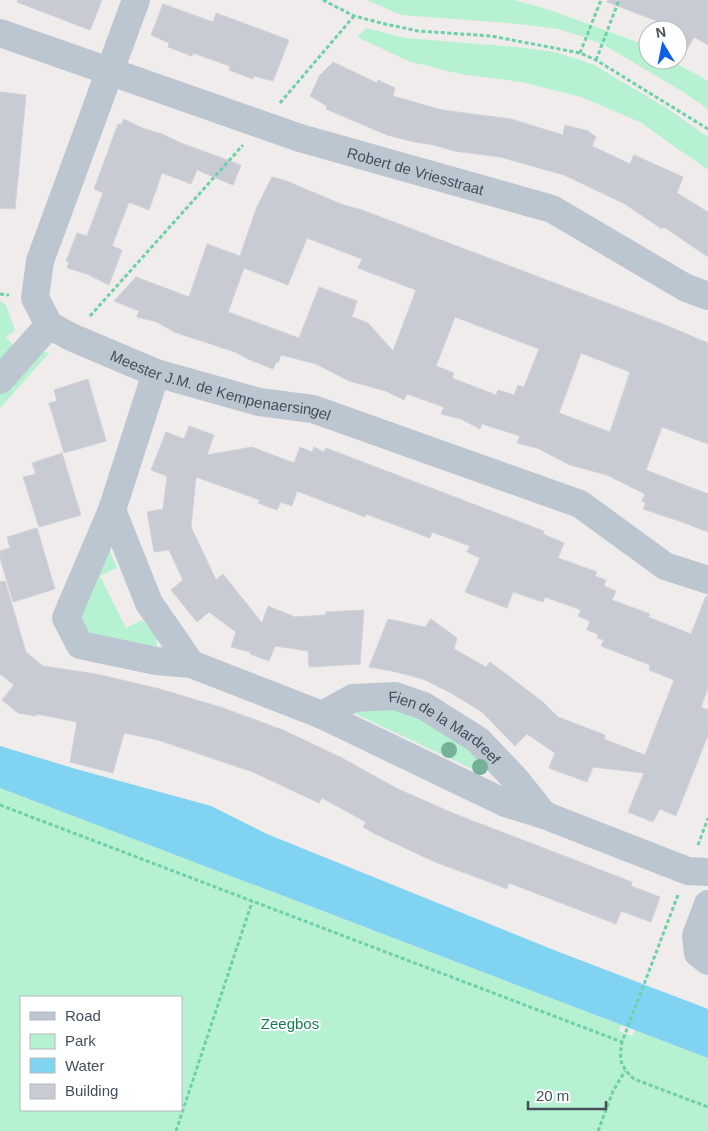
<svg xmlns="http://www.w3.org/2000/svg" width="708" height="1131" font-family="Helvetica,sans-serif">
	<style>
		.green { fill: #b6f1d1; fill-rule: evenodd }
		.water { fill: #80d3f1 }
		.building { fill: #c8cbd3; stroke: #d0d2d9; fill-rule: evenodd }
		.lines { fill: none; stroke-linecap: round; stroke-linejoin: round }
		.path { stroke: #6cd1a6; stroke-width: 3; stroke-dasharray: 4 2.5; stroke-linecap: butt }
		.minor { stroke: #bcc6d0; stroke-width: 28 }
		.tree { fill: #75b196 }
		.labels { text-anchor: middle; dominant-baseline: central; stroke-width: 4; stroke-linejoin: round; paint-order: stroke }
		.street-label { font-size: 15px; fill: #444f5b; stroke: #fff }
		.park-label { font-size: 15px; fill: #10814f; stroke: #fff }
	</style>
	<rect width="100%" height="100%" fill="#f0ecec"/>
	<g class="green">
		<polygon points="367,0 514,0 547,9 640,43 648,48 648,60 670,60 708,81 708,109 680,90 604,45 581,36 558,29 519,24 401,15"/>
		<polygon points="366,28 405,38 516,47 554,52 574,58 594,65 668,109 708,137 708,170 640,122 581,97 521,82 460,74 408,61 357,37"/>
		<polygon points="0,301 6,305 15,330 6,337 17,350 0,369"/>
		<polygon points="38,350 49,353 0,408 0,393"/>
		<path d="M 109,548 L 117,568 L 100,576 L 126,628 L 142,620 C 149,628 162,638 155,649 L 76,632 L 98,549 Z"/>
		<polygon points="367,701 433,722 468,748 486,767 483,774 356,714 352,710"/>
		<path d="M 0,788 L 621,1025 L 619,1031 L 632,1036 L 635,1030 L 708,1058 L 708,1131 L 0,1131 ZM 21,997 L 181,997 L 181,1110 L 21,1110 Z"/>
	</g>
	<polygon class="water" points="0,746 76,769 211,806 267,834 559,952 708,1009 708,1058 0,788"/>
	<g class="building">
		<polygon points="18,0 102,0 90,30 17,2"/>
		<polygon points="608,0 708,0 708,45 694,37 678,65 678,29 607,2"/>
		<polygon points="163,4 213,22 216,13 289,40 273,81 254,76 253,79 229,70 230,66 193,53 192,56 168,47 169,43 151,35"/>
		<polygon points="333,62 377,83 378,80 395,88 393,96 442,110 511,119 563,135 565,125 588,131 596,137 592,146 630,164 634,155 683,177 677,193 708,212 708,257 664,227 662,229 625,204 564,175 500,157 454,151 434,145 415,142 387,135 326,109 327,106 310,96 320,75"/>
		<polygon points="0,92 26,95 15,209 0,208"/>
		<polygon points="124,119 142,128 162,134 181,143 241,165 233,185 197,170 191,184 162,173 149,210 129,202 112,246 122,250 109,285 87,274 67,268 69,262 66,261 77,233 87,236 103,193 94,189 118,124 121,125"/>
		<path d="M 272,177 L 284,180 L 341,204 L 362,210 L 668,326 L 708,343 L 708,444 L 662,427 L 646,470 L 708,494 L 708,532 L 682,522 L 643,509 L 646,503 L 642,501 L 645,494 L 607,475 L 570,465 L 537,448 L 517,443 L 520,436 L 482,424 L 480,429 L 461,419 L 441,414 L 444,407 L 407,394 L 404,400 L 386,391 L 349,381 L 316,364 L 281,355 L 278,363 L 276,362 L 273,369 L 248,359 L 235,352 L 174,332 L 157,322 L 137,317 L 139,311 L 114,301 L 136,277 L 189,297 L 207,244 L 240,256 L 256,209 ZM 307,238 L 362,259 L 358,268 L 416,290 L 393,351 L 368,323 L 352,317 L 357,301 L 319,287 L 299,338 L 228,312 L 244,268 L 288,285 ZM 455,317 L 539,349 L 524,387 L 518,385 L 514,395 L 498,390 L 496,395 L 452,378 L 454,373 L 436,366 ZM 581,353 L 630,372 L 610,432 L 559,413 Z"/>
		<polygon points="88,379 106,441 64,453 49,403 57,401 54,390"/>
		<polygon points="189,426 214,435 207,455 252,447 294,463 300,447 312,452 314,447 324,452 326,448 544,531 543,534 564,543 558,558 597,572 595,576 606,580 604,586 616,591 612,600 650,614 648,617 691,634 706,596 708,596 708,688 701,707 708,710 708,735 676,816 660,809 653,822 628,812 644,773 593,767 587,782 549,768 555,753 527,734 515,746 482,712 451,693 423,679 392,671 369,667 388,619 425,627 431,619 457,638 454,649 486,667 490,662 543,702 558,717 605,735 604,739 645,755 674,680 649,670 650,665 601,646 604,640 597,638 598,634 587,630 590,621 578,616 581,610 545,597 543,602 513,592 507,608 465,592 480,558 467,552 470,546 432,532 430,538 366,514 365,517 297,491 292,506 281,502 277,510 258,503 260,500 196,477 191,527 216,580 223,574 262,623 268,606 295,617 326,615 326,612 364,610 360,664 309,667 308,651 275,646 269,661 250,654 250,652 231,647 236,632 209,612 197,622 171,590 183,580 169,550 154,552 147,512 163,509 167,476 151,470 166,432 184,439"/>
		<polygon points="62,453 81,515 39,527 23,477 36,474 32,463"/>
		<polygon points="37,528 55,589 13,602 0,558 0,551 10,548 7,537"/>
		<polygon points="5,581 26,652 43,666 96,674 160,689 223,708 283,730 342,758 398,789 455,814 632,882 631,886 660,897 651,922 621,911 616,924 509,883 507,889 484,880 435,862 375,834 363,827 366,822 322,798 319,803 253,772 158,740 124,733 113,773 70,762 77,722 37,714 36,716 18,713 2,700 14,685 0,674 0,582"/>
	</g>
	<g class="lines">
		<g class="path">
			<polyline points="323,0 354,16 385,24 418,31 491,36 580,53 596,60 708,129"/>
			<polyline points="580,53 601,0"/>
			<polyline points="596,60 619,0"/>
			<polyline points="280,103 354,16"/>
			<polyline points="0,294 9,295"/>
			<polyline points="90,316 243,145"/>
			<polyline points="0,805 622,1042"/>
			<polyline points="698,845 708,818"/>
			<path d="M 678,895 L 622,1042 C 619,1060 620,1066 634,1079 L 708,1107"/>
			<polyline points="176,1131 252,902"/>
			<polyline points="598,1131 613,1091 625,1071"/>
		</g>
		<g class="minor">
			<path id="s1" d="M 136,0 L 40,261 L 35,298 L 49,325 L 71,337 L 156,373 L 259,402 L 313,409 L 580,504 L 665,566 L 708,580"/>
			<path id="s2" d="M 0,33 L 300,138 L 552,209 L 686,288 L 708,296"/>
			<polyline points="156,373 112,510 66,618 80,645 156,661 191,664 322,715 505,803 544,815 688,871 708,872"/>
			<polyline points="0,380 49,325"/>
			<polyline points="112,510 149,603 191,664"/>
			<path id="s3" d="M 322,715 L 353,698 L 395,696 L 424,706 L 478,740 L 516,780 L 544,815"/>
			<polyline points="708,904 696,936 698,953 708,961"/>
		</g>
	</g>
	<g class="tree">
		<circle cx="449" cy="750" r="8"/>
		<circle cx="480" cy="767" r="8"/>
	</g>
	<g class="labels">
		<g class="street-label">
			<text stroke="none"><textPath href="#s2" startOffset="438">Robert de Vriesstraat</textPath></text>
			<text stroke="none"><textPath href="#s1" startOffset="529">Meester J.M. de Kempenaersingel</textPath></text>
			<text stroke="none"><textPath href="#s3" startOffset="136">Fien de la Mardreef</textPath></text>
		</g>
		<g class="park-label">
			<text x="290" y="1023">Zeegbos</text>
		</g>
	</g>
	<rect x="20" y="996" width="162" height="115" fill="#ffffff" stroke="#b4b9bd"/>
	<rect x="30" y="1012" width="25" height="8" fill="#bcc6d0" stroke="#b4b9bd"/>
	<text x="65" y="1021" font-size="15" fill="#444f5b">Road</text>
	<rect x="30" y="1034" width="25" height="15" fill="#b6f1d1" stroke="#b4b9bd"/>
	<text x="65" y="1046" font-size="15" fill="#444f5b">Park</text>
	<rect x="30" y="1058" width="25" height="15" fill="#80d3f1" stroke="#b4b9bd"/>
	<text x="65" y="1071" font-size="15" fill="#444f5b">Water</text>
	<rect x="30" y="1084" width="25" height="15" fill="#c8cbd3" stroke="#b4b9bd"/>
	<text x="65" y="1096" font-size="15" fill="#444f5b">Building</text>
	<g transform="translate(663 45) rotate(350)"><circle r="24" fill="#ffffff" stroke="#b4b9bd"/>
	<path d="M0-4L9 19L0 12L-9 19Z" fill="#0c5fe9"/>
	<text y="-8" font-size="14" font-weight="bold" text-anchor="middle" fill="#444f5b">N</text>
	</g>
	<path d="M528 1101v8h78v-8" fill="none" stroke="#444f5b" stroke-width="2.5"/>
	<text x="536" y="1101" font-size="15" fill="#444f5b" stroke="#ffffff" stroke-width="4" paint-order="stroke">20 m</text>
</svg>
